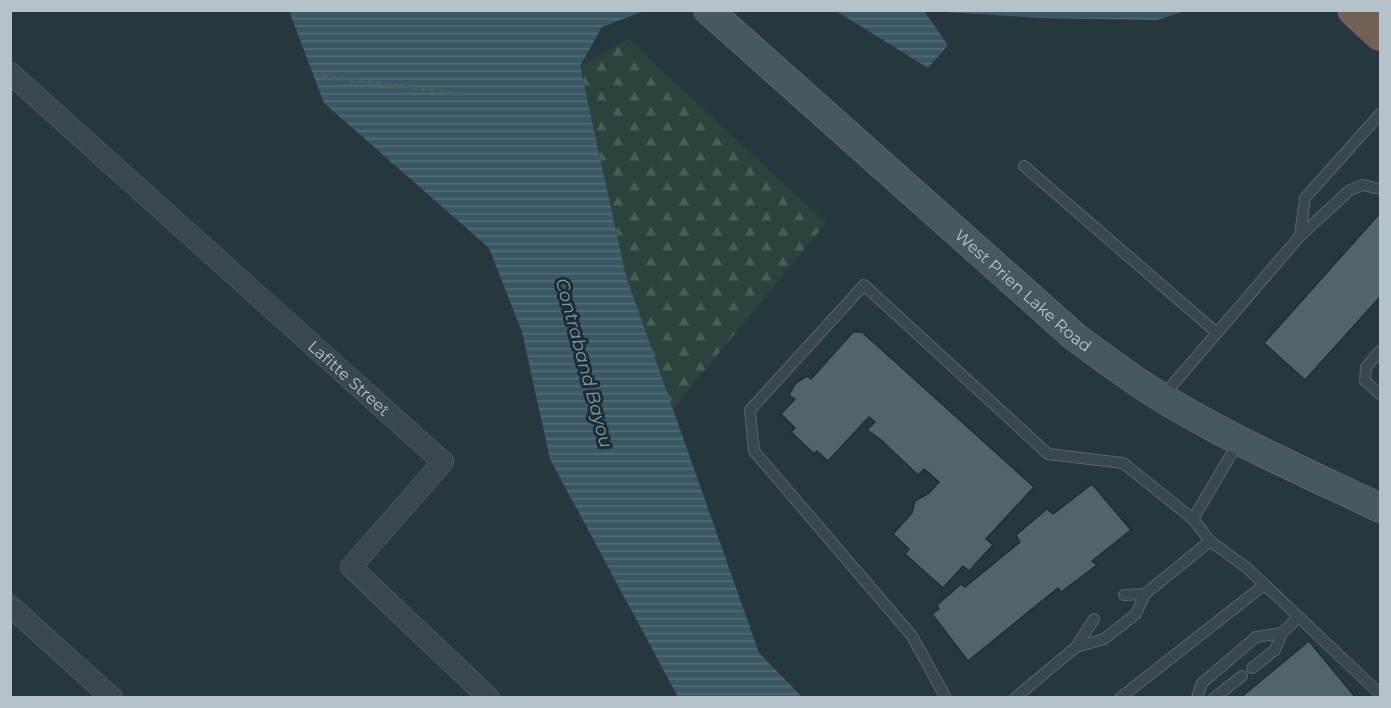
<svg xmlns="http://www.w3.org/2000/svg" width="1391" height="708" font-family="Montserrat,sans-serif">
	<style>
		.forest { fill: url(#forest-firs) }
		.water { fill: url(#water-rules) }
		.building { fill: #51646b; stroke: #212f35; stroke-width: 1.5 }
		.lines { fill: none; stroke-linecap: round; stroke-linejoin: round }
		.lane-casing { stroke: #58656c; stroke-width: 12 }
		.street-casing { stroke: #58656c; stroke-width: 22 }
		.secondary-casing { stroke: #58656c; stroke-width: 30 }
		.highway-casing { stroke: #455259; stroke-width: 34 }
		.path { stroke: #4a605c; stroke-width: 4; stroke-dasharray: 4.5 4.5; stroke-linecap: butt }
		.lane { stroke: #3a484e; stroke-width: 10 }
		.street { stroke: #3a484e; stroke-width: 21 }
		.secondary { stroke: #485861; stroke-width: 28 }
		.highway { stroke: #736157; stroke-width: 33 }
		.labels { text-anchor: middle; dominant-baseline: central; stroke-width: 6; stroke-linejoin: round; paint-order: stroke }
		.street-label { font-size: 16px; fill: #b6c2c9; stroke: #1f2d33 }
		.water-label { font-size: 18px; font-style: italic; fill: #789baa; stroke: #1f2d33 }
	</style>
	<defs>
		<pattern id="forest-firs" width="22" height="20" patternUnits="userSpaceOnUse" patternTransform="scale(1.5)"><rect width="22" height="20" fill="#2b433d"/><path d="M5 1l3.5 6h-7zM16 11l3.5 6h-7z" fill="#485c58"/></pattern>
		<pattern id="water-rules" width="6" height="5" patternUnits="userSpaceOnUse" patternTransform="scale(1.5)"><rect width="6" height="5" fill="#3a5764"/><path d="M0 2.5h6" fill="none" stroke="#546e79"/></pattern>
	</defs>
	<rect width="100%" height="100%" fill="#26373e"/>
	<polygon class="forest" points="628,39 826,223 673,409 626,276 580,66"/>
	<g class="water">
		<polygon points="289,11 644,11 602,27 580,66 626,276 759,653 802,697 678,697 550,459 522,332 489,248 324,103"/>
		<polygon points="836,11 924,11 948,45 928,68"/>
		<polygon points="929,11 928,11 1185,11 1157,20 1040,18"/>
	</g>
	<g class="building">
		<polygon points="1380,213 1380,297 1305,380 1264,343"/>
		<polygon points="853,332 862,332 1034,487 986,539 993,545 969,571 963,566 943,588 905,554 909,549 893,534 912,513 915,501 929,493 939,482 924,469 918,475 880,439 867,430 875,422 869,417 828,461 817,451 814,454 791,432 795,428 781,414 795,399 789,395 795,384 807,376 811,379"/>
		<polygon points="1092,484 1131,530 1092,561 1097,565 1061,592 1058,588 968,661 932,614 939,609 937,605 961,584 965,587 1020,542 1016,535 1047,509 1053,514"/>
		<polygon points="1309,641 1356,698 1240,698"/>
	</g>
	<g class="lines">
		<defs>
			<g id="lane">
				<polyline points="1024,166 1217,333"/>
				<polyline points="1300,236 1305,198 1380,114"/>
				<polyline points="1380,351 1366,367 1365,381 1380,394"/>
				<polyline points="1162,397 1300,236 1350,190 1363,185 1380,189"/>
				<polyline points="1193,519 1238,443"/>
				<polyline points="1210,541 1247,568 1380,694"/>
				<polyline points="1124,595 1145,594"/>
				<polyline points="1076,647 1094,619"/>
				<polyline points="1252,668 1275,650 1282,633 1299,617"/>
				<polyline points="946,698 912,636 754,451 750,410 864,285 1048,454 1123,463 1193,519 1210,541 1145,594 1136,614 1104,639 1076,647 1015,698"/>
				<polyline points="1120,698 1264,585"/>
				<polyline points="1197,698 1202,683 1256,637 1282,633"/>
				<polyline points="1214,698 1242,676"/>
			</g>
			<g id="street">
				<path id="s1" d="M 10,73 L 443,462 L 351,567 L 489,698"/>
				<polyline points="10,606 112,698"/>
			</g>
			<g id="secondary">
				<path id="s2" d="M 708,10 L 1075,337 C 1098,354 1121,371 1145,387 C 1219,435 1301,470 1380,508"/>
			</g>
			<polyline id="highway" points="1354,10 1380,34"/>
		</defs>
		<use href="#lane" class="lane-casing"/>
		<use href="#street" class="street-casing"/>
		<use href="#secondary" class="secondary-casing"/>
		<use href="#highway" class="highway-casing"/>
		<polyline class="path" points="314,75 461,94"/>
		<use href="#lane" class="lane"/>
		<use href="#street" class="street"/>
		<use href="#secondary" class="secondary"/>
		<use href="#highway" class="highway"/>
	</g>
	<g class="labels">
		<g class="street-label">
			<text stroke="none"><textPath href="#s2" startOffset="422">West Prien Lake Road</textPath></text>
			<text stroke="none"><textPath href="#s1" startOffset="456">Lafitte Street</textPath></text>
		</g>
		<g class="water-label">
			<text transform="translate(584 363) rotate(75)">Contraband Bayou</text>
		</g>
	</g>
	<rect width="1391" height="708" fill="none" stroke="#b6c2c9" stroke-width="24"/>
</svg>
